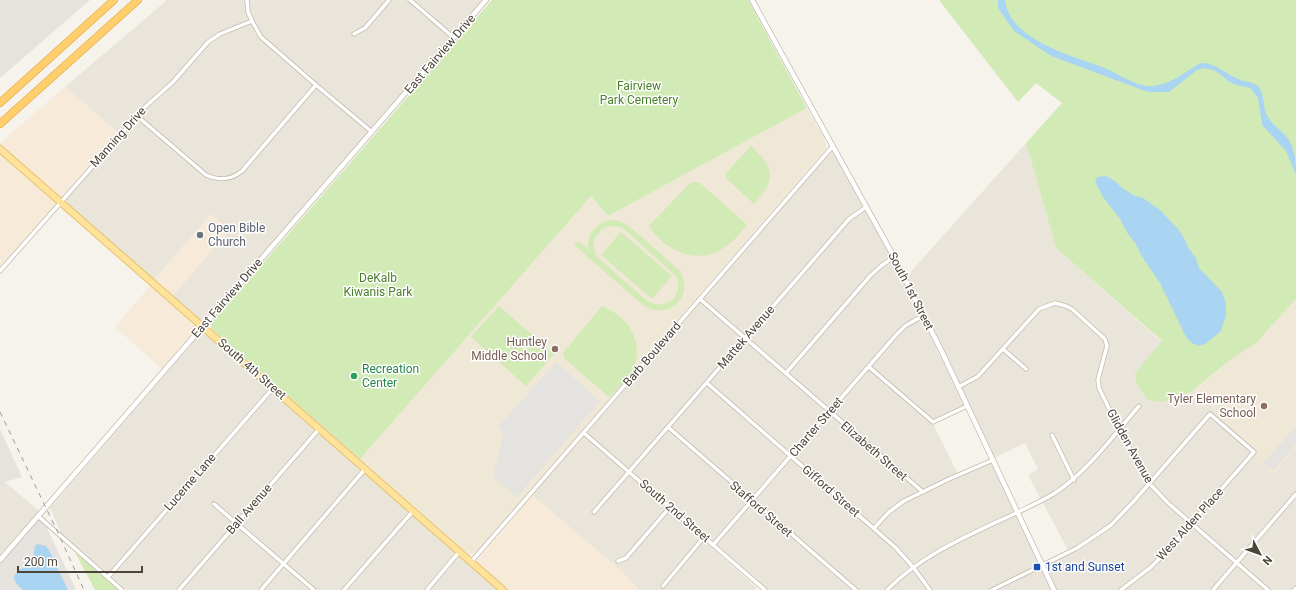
<svg xmlns="http://www.w3.org/2000/svg" width="1296" height="590" font-family="Roboto,sans-serif">
	<style>
		.residential { fill: #eae5da }
		.commercial { fill: #f7ead8 }
		.industrial { fill: #e6e2dd }
		.education { fill: #efe8d6 }
		.green { fill: #d2eab5; fill-rule: evenodd }
		.parking { fill: #e5e3e0 }
		.water { fill: #a9d4f2 }
		.lines { fill: none; stroke-linecap: round; stroke-linejoin: round }
		.minor-casing { stroke: #c2bbae; stroke-width: 5 }
		.tertiary-casing { stroke: #c2bbae; stroke-width: 6 }
		.primary-casing { stroke: #e6c16a; stroke-width: 8 }
		.motorway-casing { stroke: #e0a43c; stroke-width: 8 }
		.minor { stroke: #fff; stroke-width: 3.5 }
		.tertiary { stroke: #fff; stroke-width: 4.5 }
		.primary { stroke: #ffe39c; stroke-width: 6 }
		.motorway { stroke: #ffcf6e; stroke-width: 7 }
		.rail { stroke: #9a9a9a; stroke-width: 1; stroke-dasharray: 5 5; stroke-linecap: butt }
		.worship-dot { fill: #6b7280; stroke: #fff; stroke-width: 1.5 }
		.education-dot { fill: #8d6e63; stroke: #fff; stroke-width: 1.5 }
		.leisure-dot { fill: #2e9e5b; stroke: #fff; stroke-width: 1.5 }
		.transit-dot { fill: #1a4fb4; stroke: #fff; stroke-width: 1.5 }
		.labels { text-anchor: middle; dominant-baseline: central; stroke-width: 3; stroke-linejoin: round; paint-order: stroke }
		.street-label { font-size: 12px; fill: #4b4439; stroke: #fff }
		.park-label { font-size: 12px; fill: #4a7f2a; stroke: #fff }
		.worship-label { font-size: 12px; fill: #5b616d; stroke: #fff; text-anchor: start }
		.education-label { font-size: 12px; fill: #785e54; stroke: #fff; text-anchor: end }
		.leisure-label { font-size: 12px; fill: #27864d; stroke: #fff; text-anchor: start }
		.transit-label { font-size: 12px; fill: #164399; stroke: #fff; text-anchor: start }
	</style>
	<rect width="100%" height="100%" fill="#f6f3ec"/>
	<g class="residential">
		<polygon points="167,0 485,0 202,325 171,298 229,230 211,214 153,281 63,203 122,136 65,87"/>
		<polygon points="1026,143 1056,248 1163,343 1192,391 1194,389 1214,408 1218,415 1254,447 1273,474 1296,448 1296,585 1291,590 1056,590 1043,563 1068,550 1028,475 1038,469 1025,443 994,458 949,361 907,276"/>
		<polygon points="832,149 894,260 966,409 933,424 959,476 992,462 1041,564 989,590 768,590 587,433"/>
		<polygon points="203,330 501,590 127,590 61,533 50,508"/>
		<polygon points="584,434 757,588 755,590 639,590 620,570 532,495"/>
		<polygon points="5,482 39,511 0,556 0,488"/>
		<polygon points="1042,567 1053,590 995,590"/>
	</g>
	<g class="commercial">
		<polygon points="65,87 119,134 0,269 0,143"/>
		<polygon points="211,214 230,230 171,298 153,281"/>
		<polygon points="151,285 200,327 163,370 115,327"/>
		<polygon points="532,495 620,570 639,590 501,590 473,566"/>
	</g>
	<g class="industrial">
		<polygon points="0,0 90,0 0,78"/>
		<polygon points="0,429 22,477 5,482 0,488"/>
		<polygon points="39,511 76,590 0,590 0,556"/>
	</g>
	<g class="education">
		<polygon points="807,108 823,136 826,145 826,149 476,553 471,554 468,553 360,459 591,196 608,216"/>
		<polygon points="1296,299 1296,448 1273,474 1254,459 1258,452 1254,447 1218,415 1214,408 1195,389 1230,360 1256,343"/>
	</g>
	<g class="green">
		<polygon points="492,0 748,0 807,108 608,216 591,196 360,459 212,329 211,327 211,323"/>
		<polygon points="939,0 1296,0 1296,299 1256,343 1230,360 1192,391 1163,402 1148,400 1136,383 1135,373 1162,341 1056,248 1026,143 1062,103 1036,83 1018,102"/>
		<path d="M 751,146 C 755,151 761,155 764,160 C 777,177 766,191 754,204 L 727,179 L 726,173 Z"/>
		<path d="M 691,182 L 699,182 L 747,225 C 740,234 732,243 722,249 C 696,265 664,250 649,226 Z"/>
		<path d="M 613,220 L 619,221 L 629,226 L 680,271 C 694,298 669,320 644,306 L 574,245 L 578,241 L 588,249 C 587,233 597,222 613,220 ZM 609,226 L 620,227 L 625,230 L 675,275 C 686,295 667,312 647,301 L 596,256 L 593,244 L 595,238 L 601,230 Z"/>
		<polygon points="621,232 672,276 652,299 601,255"/>
		<polygon points="499,306 554,354 526,386 471,337"/>
		<path d="M 602,306 C 611,310 621,316 627,324 C 637,337 641,357 632,371 C 626,381 617,389 609,397 L 564,358 L 563,353 Z"/>
		<polygon points="75,552 119,590 95,590"/>
	</g>
	<g class="parking">
		<polygon points="556,362 600,401 517,497 493,477 504,432 498,427"/>
		<polygon points="1296,426 1296,444 1273,471 1263,463"/>
	</g>
	<g class="water">
		<path d="M 998,0 L 1005,0 C 1010,41 1073,56 1105,68 C 1119,74 1138,88 1153,86 C 1167,85 1178,77 1189,70 C 1193,68 1197,64 1202,63 C 1216,63 1228,76 1241,80 C 1246,82 1253,82 1258,86 C 1265,94 1262,106 1267,115 C 1272,125 1277,127 1285,135 C 1295,146 1296,161 1296,175 L 1286,151 L 1262,125 L 1258,98 L 1250,88 L 1236,85 L 1228,81 L 1219,73 L 1213,70 L 1204,68 L 1197,70 L 1169,92 L 1148,92 L 1051,56 L 1014,31 L 998,8 Z"/>
		<polygon points="1106,176 1115,181 1121,187 1133,195 1143,198 1160,210 1178,229 1184,238 1189,249 1196,258 1199,268 1222,292 1226,304 1226,315 1221,331 1205,344 1199,346 1192,343 1186,337 1160,283 1141,255 1137,246 1126,231 1120,219 1103,197 1095,181 1098,177"/>
		<path d="M 37,544 L 46,546 L 50,552 L 68,590 L 23,590 C 4,574 20,572 31,561 C 36,556 32,549 37,544 Z"/>
	</g>
	<g class="lines">
		<defs>
			<g id="minor">
				<polyline points="247,0 248,12 253,23 261,37 316,85 372,132"/>
				<polyline points="410,0 454,38"/>
				<polyline points="354,34 365,28 389,0"/>
				<path d="M 137,116 L 206,175 C 220,181 231,180 242,171 L 316,85"/>
				<polyline points="0,271 145,107 173,82 208,42 220,34 252,21"/>
				<polyline points="700,299 923,492"/>
				<polyline points="1003,349 1026,369"/>
				<polyline points="869,367 933,422 967,406"/>
				<polyline points="786,373 870,276 881,266 894,257"/>
				<polyline points="707,383 895,547 913,567 930,590"/>
				<polyline points="958,387 977,377 981,373 1039,309 1055,303 1066,306 1072,309 1105,339 1107,346 1100,372 1098,380 1099,388 1119,429 1149,483 1168,503 1268,590"/>
				<polyline points="668,427 856,590"/>
				<polyline points="584,433 765,590"/>
				<polyline points="1052,435 1074,480"/>
				<polyline points="214,504 314,590"/>
				<polyline points="594,512 849,219 866,207"/>
				<polyline points="38,516 122,590"/>
				<polyline points="874,528 889,512 904,501 949,479 993,460"/>
				<polyline points="713,545 896,335 905,326 924,315"/>
				<polyline points="618,561 626,558 670,507"/>
				<polyline points="471,562 833,146"/>
				<polyline points="108,577 273,388"/>
				<polyline points="663,586 704,537"/>
				<polyline points="179,590 319,429"/>
				<polyline points="261,590 365,469"/>
				<polyline points="344,590 413,511"/>
				<polyline points="427,590 459,552"/>
				<path d="M 887,590 C 923,554 969,535 1014,514 C 1028,507 1042,501 1055,493 C 1087,472 1114,435 1139,406"/>
				<polyline points="992,590 1077,548 1101,532 1111,525 1134,501 1210,414 1254,452 1166,552 1151,567 1121,590"/>
				<polyline points="1213,590 1296,494"/>
				<polyline points="1294,590 1296,588"/>
			</g>
			<g id="tertiary">
				<polyline points="752,0 894,257 942,352 1054,590"/>
				<polyline points="0,560 486,0"/>
			</g>
			<polyline id="primary" points="0,149 503,590"/>
			<g id="motorway">
				<polyline points="0,103 114,0"/>
				<polyline points="0,124 138,0"/>
			</g>
		</defs>
		<use href="#minor" class="minor-casing"/>
		<use href="#tertiary" class="tertiary-casing"/>
		<use href="#primary" class="primary-casing"/>
		<use href="#motorway" class="motorway-casing"/>
		<use href="#minor" class="minor"/>
		<use href="#tertiary" class="tertiary"/>
		<use href="#primary" class="primary"/>
		<use href="#motorway" class="motorway"/>
		<polyline class="rail" points="0,412 59,535 84,590"/>
	</g>
	<circle class="worship-dot" cx="200" cy="235" r="4"/>
	<g class="education-dot">
		<circle cx="555" cy="349" r="4"/>
		<circle cx="1264" cy="406" r="4"/>
	</g>
	<circle class="leisure-dot" cx="354" cy="376" r="4"/>
	<rect class="transit-dot" x="1033" y="563" width="8" height="8" rx="2"/>
	<g class="labels">
		<g class="street-label">
			<text transform="translate(440 54) rotate(-49)">East Fairview Drive</text>
			<text transform="translate(118 137) rotate(-48)">Manning Drive</text>
			<text transform="translate(911 291) rotate(63)">South 1st Street</text>
			<text transform="translate(227 298) rotate(-49)">East Fairview Drive</text>
			<text transform="translate(746 337) rotate(-49)">Mattek Avenue</text>
			<text transform="translate(652 354) rotate(-49)">Barb Boulevard</text>
			<text transform="translate(252 369) rotate(41)">South 4th Street</text>
			<text transform="translate(816 427) rotate(-49)">Charter Street</text>
			<text transform="translate(1130 446) rotate(61)">Glidden Avenue</text>
			<text transform="translate(874 451) rotate(41)">Elizabeth Street</text>
			<text transform="translate(190 482) rotate(-49)">Lucerne Lane</text>
			<text transform="translate(831 491) rotate(41)">Gifford Street</text>
			<text transform="translate(249 509) rotate(-49)">Ball Avenue</text>
			<text transform="translate(761 509) rotate(41)">Stafford Street</text>
			<text transform="translate(675 511) rotate(41)">South 2nd Street</text>
			<text transform="translate(1190 524) rotate(-48)">West Alden Place</text>
		</g>
		<g class="park-label">
			<text x="639" y="86">Fairview<tspan x="639" dy="14">Park Cemetery</tspan></text>
			<text x="378" y="278">DeKalb<tspan x="378" dy="14">Kiwanis Park</tspan></text>
		</g>
		<g class="worship-label">
			<text x="208" y="228">Open Bible<tspan x="208" dy="14">Church</tspan></text>
		</g>
		<g class="education-label">
			<text x="547" y="342">Huntley<tspan x="547" dy="14">Middle School</tspan></text>
			<text x="1256" y="399">Tyler Elementary<tspan x="1256" dy="14">School</tspan></text>
		</g>
		<g class="leisure-label">
			<text x="362" y="369">Recreation<tspan x="362" dy="14">Center</tspan></text>
		</g>
		<g class="transit-label">
			<text x="1045" y="567">1st and Sunset</text>
		</g>
	</g>
	<g transform="translate(1260 554) rotate(131)" stroke="#ffffff" stroke-width="3" paint-order="stroke">
	<path d="M0-3L7 15L0 10L-7 15Z" fill="#4b4439"/>
	<text y="-6" font-size="11" font-weight="bold" text-anchor="middle" fill="#4b4439">N</text>
	</g>
	<path d="M18 566v6h124v-6" fill="none" stroke="#4b4439" stroke-width="2"/>
	<text x="24" y="566" font-size="12" fill="#4b4439" stroke="#ffffff" stroke-width="3" paint-order="stroke">200 m</text>
</svg>
